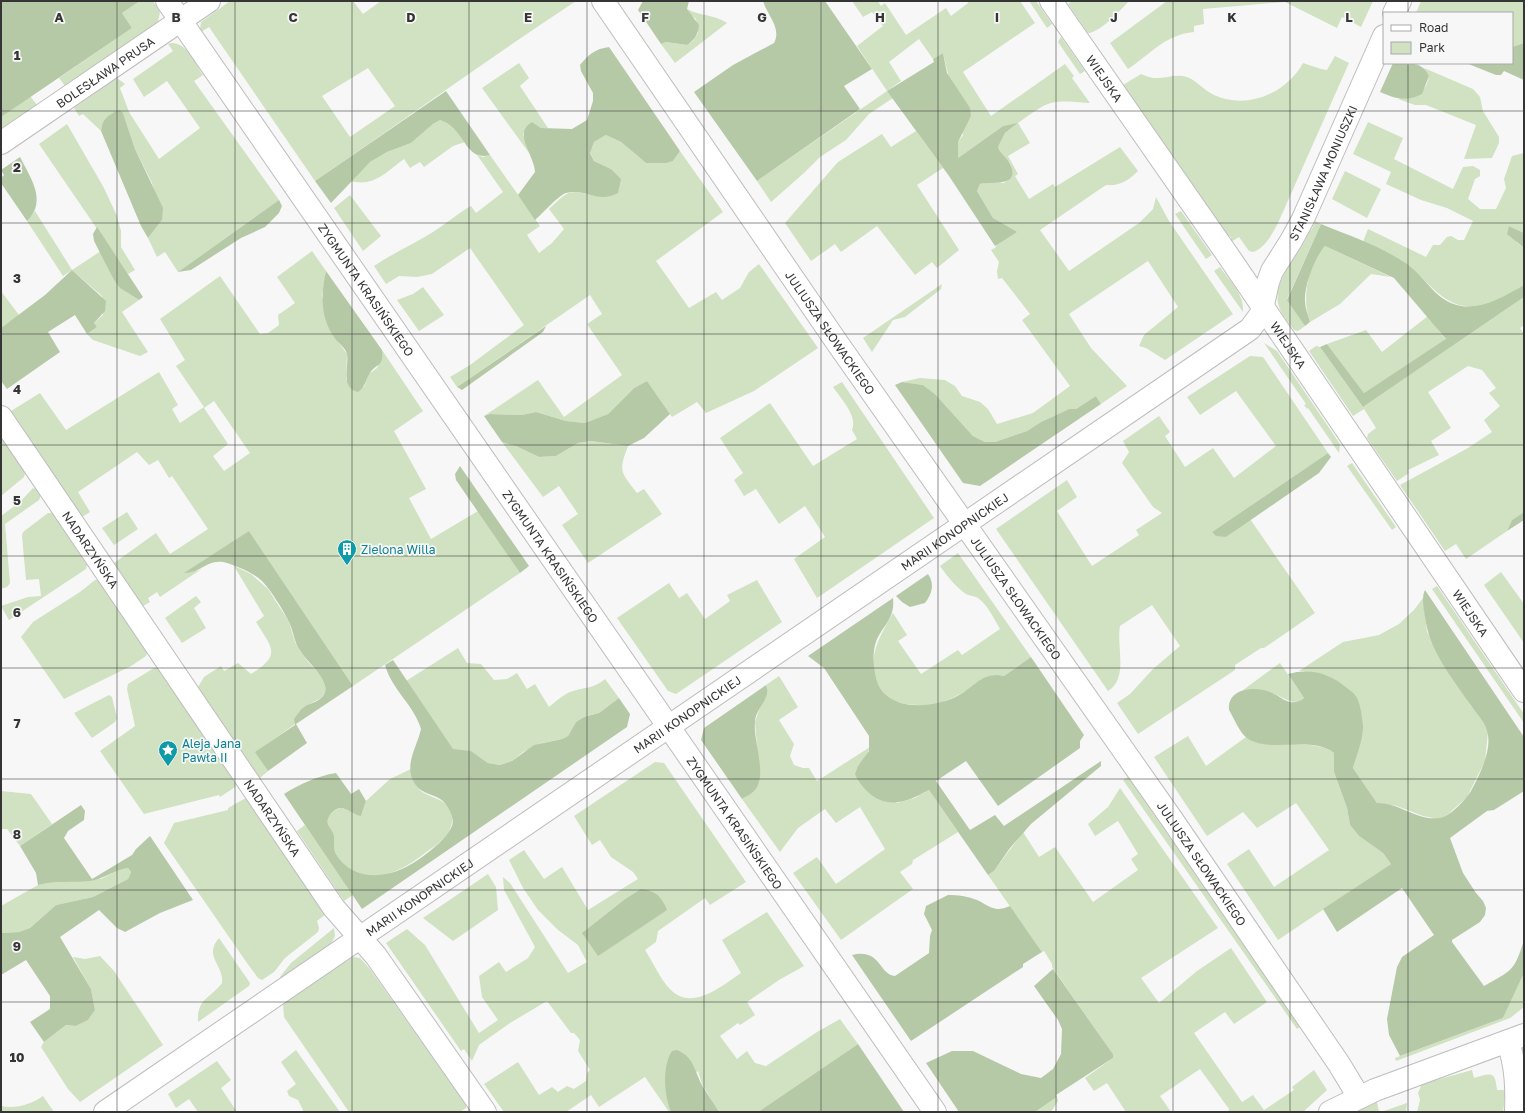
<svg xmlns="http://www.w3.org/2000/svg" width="1525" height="1113" font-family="'Golos Text',sans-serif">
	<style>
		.green { fill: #d0e2c1; fill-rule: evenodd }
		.forest { fill: #b6c9a7 }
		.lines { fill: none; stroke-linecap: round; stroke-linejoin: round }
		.minor-casing { stroke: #bdbdbe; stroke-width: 24 }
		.minor { stroke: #fff; stroke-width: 22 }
		.grid { fill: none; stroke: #353535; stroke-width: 1; stroke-opacity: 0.55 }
		.labels { text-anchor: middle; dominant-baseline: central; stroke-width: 3.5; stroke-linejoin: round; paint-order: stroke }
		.street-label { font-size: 12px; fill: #353535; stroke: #f7f7f8 }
		.culture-label { font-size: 12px; fill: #0d838f; stroke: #f7f7f8; text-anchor: start }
		.grid-label { font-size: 13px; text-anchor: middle; font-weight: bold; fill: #353535; stroke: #f7f7f8; stroke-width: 3.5; stroke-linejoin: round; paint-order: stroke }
	</style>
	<rect width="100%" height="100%" fill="#f7f7f8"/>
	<g class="green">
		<polygon points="138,1 153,1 160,12 158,22 65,86 59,78 132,28 122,13"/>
		<path d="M 230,1 L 353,1 L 363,14 L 381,1 L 576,1 C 488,59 402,121 315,181 L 209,27 L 201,32 L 200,30 L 201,22 ZM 368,68 L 395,106 L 350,137 L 322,96 Z"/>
		<path d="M 852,1 L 878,1 L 881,6 L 885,3 L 906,35 L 946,8 L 951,16 L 968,3 L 968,1 L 1020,1 L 1035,23 L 963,72 L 991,116 L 1065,64 L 1074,76 L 1072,78 L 1090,103 C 1050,100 1051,99 1018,123 L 1030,143 L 1008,156 L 1018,174 L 1015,176 L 1029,199 L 1053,184 L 1055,187 L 1120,147 L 1138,171 C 1128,181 1120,186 1106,185 L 1040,230 L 1069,271 L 1139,223 L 1153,209 L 1156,197 L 1169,221 L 1233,314 L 1165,360 L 1146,348 L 1139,346 L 1144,335 L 1178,307 L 1148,261 L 1069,314 L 1091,348 L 1127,386 L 1101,404 L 1096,396 L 1076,409 L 1069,409 L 1041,422 L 1027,431 L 995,442 L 985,442 L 973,436 L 935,394 L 923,385 L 902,382 L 920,378 L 945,380 L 955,386 L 962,396 L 980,402 L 988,409 L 997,424 L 1033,413 L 1070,386 L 1022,320 L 1030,314 L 1002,278 L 998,279 L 997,271 L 999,262 L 991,250 L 995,248 L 1007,228 L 993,218 L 977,191 L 980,184 L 987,182 L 1004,183 L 1012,176 L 1010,163 L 1000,152 L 998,147 L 1005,133 L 1017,124 L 1003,126 L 958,158 L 958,142 L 963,135 L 943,53 L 933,59 L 919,39 L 889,62 L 901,81 L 887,91 L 893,98 L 869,114 L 846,140 L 820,157 L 804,173 L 771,202 L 757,181 L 887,91 L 857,46 L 883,26 L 872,12 L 863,17 Z"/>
		<polygon points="1029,1 1036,1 1052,24 1047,28"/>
		<path d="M 1072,1 L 1129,1 C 1121,10 1099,33 1088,33 L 1068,4 Z"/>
		<path d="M 1167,1 L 1373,1 L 1361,27 L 1342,17 L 1337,28 L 1285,2 L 1203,9 L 1204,24 L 1194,26 L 1194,32 C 1164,35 1151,54 1128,69 L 1110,43 Z"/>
		<polygon points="1421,1 1524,1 1524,43 1512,47 1512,13 1416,13"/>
		<path d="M 687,9 C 700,16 713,14 727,23 L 675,63 L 661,44 L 666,42 L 687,45 L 693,41 L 698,33 L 696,19 L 690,15 Z"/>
		<polygon points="1061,37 1085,71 1080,74 1058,42"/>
		<path d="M 172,43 C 187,43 195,63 203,75 L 194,81 L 279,200 L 178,272 L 165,252 L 157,257 L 148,238 L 162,220 L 152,183 L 135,149 L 123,113 L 102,125 L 101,131 L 83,114 L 79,116 L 74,108 L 117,78 L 125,84 L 120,88 L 129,112 L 159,159 L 200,128 L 167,81 L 144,97 L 133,79 L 173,51 L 168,44 Z"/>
		<path d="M 1335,56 L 1349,63 L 1278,223 C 1273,233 1264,249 1253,252 L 1249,251 L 1239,237 L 1231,242 L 1231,237 L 1227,235 L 1123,85 L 1141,74 C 1160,83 1167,74 1183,76 C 1195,78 1203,90 1214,95 C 1246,110 1286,94 1303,63 L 1321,69 L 1327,70 Z"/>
		<polygon points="519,63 529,78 520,86 548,128 541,128 532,122 523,134 529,153 482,88"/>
		<path d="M 1424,68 L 1473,89 L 1480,97 L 1483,111 L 1499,137 L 1499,143 L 1492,158 L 1464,159 L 1476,125 L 1426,105 L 1415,105 L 1398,99 C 1415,98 1426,94 1429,76 Z"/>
		<polygon points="30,96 37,105 1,130 1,117"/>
		<path d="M 440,120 L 450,123 L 465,142 L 453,146 L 424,167 L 420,162 L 410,168 L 404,159 C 385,173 374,187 350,181 L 370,162 L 387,152 L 411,143 L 433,124 Z"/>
		<path d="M 1368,122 L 1403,138 L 1394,159 L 1453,189 L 1463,167 L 1473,166 L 1480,170 L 1480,176 L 1475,179 L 1468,199 L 1480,209 L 1496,209 L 1506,188 L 1504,179 L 1512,156 L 1524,153 L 1524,233 L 1509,226 L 1517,243 L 1524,248 L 1524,285 C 1512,292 1498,303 1483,306 C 1447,312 1433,286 1409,266 C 1396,255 1378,248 1363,242 L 1368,229 L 1426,257 L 1433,245 L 1440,245 L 1447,237 L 1451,236 L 1458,240 L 1464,240 L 1473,221 L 1447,208 L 1421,200 L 1386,184 L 1391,172 L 1353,154 Z"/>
		<polygon points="67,124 104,188 117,216 121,231 121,247 135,270 128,274 39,144"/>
		<polygon points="916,131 943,168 917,185 959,250 937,268 932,262 915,275 877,226 841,252 835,244 811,261 785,223 838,162 882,134 891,147"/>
		<path d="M 606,135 L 621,142 L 646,163 L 667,163 L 673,161 L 680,151 L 723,212 L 656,261 L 689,308 L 716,292 L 722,300 L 740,288 L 749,272 L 759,264 L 818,348 L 754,391 L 706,413 L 697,402 L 672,417 L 647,381 L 634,388 L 608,414 L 585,423 L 566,421 L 536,412 L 522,415 L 490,414 L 484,416 L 538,380 L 564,417 L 622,375 L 587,324 L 602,314 L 590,295 L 457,387 L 450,377 L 470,365 L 524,325 L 470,248 L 432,274 L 417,277 L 399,276 L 386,284 L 374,266 C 393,253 414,244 433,232 C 446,224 458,213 471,206 L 476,213 L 503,192 L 477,155 L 483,157 L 490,155 L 540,226 L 527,235 L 539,253 L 552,243 L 564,229 L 549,209 C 570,189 568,190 597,196 L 611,169 L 594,161 L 590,152 L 594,142 Z"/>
		<polygon points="1345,171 1381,189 1367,218 1332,199"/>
		<polygon points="350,195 381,236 363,251 334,208"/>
		<polygon points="35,211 72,270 101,251 114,280 128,293 139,300 122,312 148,352 140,356 93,340 87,334 97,327 94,323 103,315 102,296 72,270 63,276 27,221"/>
		<polygon points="1181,211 1212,255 1206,259 1175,214"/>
		<path d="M 1315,221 L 1321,224 L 1287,299 L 1305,326 L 1298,331 L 1294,330 C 1289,323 1282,315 1279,307 C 1271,282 1297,258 1307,237 C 1309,232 1315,226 1315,221 Z"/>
		<path d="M 1325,246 L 1391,277 L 1371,274 L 1340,304 L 1310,322 C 1301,296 1308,268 1325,246 Z"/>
		<path d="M 312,251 L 326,271 L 322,296 L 339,343 L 347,354 L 346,379 L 349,385 L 364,387 L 369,374 L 377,368 L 382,356 L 382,350 L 423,411 L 394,431 L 426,489 L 409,498 L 431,539 L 478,511 L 520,573 L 353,686 L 249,531 L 195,572 L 203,568 L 160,597 L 157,592 L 148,598 L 150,602 L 143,606 L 114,563 L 156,533 L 170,554 L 208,529 L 172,476 L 169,478 L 158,460 L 149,465 L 137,452 L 78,492 L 90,512 L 82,517 L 11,411 L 40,393 L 66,430 L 159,372 L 178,405 L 172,409 L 180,423 L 204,407 L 176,366 L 185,360 L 160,319 L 220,276 L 260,334 L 268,333 L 279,325 L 278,315 L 295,303 L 277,277 ZM 214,401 L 250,453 L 224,471 L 213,456 L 228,444 L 204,408 Z"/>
		<path d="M 1220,267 C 1229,280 1245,295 1243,312 L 1214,271 Z"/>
		<polygon points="942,284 941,289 905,317 893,320 872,352 863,338"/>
		<polygon points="423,287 444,315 419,331 397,300 413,294"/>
		<polygon points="1,291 19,315 1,328"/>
		<polygon points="1524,297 1524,325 1520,328 1524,334 1524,512 1512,520 1507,531 1466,559 1456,544 1445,551 1400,485 1468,448 1492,432 1484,420 1500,406 1489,393 1496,388 1482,370 1468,366 1428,392 1451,428 1431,441 1439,455 1408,470 1409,473 1397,481 1367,438 1368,434 1376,428 1364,409 1353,416 1309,351 1316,346 1320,347 1363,407"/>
		<polygon points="1428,316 1446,340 1364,393 1327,344 1366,330 1382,352"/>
		<polygon points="1264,343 1277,351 1340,444 1339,453 1308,408 1307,409 1304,405 1306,404"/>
		<path d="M 1250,356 L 1263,357 L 1328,453 L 1212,532 L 1226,537 L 1250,519 L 1315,613 L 1264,648 L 1261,648 L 1235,665 L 1235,670 L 1138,734 L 1117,703 L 1130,694 L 1153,669 L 1180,646 L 1152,605 L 1120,626 C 1116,646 1129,678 1108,691 L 996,529 L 1067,480 L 1077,497 L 1057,511 L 1092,566 L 1139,535 L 1136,530 L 1162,513 L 1153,507 L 1122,463 L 1129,452 L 1123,441 L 1159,416 L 1170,432 L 1165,436 L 1185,467 L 1213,448 L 1234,478 L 1276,446 L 1236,391 L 1200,415 L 1187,397 Z"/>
		<path d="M 842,382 L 934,518 L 817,598 L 794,559 L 825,537 L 805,506 L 779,524 L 756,489 L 744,496 L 734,480 L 743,473 L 720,438 L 770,403 L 813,466 L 857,439 L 852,430 C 858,416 841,399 833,387 Z"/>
		<polygon points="1,437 25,473 24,477 1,496"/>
		<path d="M 591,441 L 628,446 C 618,472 621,472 637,493 L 644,489 L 662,514 L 588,563 L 562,525 L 578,514 L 559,486 L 543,497 L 502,442 L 510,443 L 539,457 L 556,456 L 578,443 Z"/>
		<polygon points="1352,463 1396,527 1392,530 1347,466"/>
		<polygon points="33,488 36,489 41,495 39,500 5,524 10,583 7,587 1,589 1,516 20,502"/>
		<polygon points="127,512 138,529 114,545 102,528"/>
		<polygon points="48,513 52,513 87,565 86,569 9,620 1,606 28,597 41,596 39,579 26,580 22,536 23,532"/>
		<path d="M 958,553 L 1031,657 L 1004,676 C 987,671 973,688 958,695 C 951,699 941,703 933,705 C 926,707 913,704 906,704 C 894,702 884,697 878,687 C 865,659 880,636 893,613 L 907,635 L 898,641 L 921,674 L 958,650 L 962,655 L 1000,629 C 994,619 988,605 978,598 C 975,596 970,596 966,594 C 957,588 946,575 940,566 Z"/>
		<path d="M 234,566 L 251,574 L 268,589 L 289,622 L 295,642 L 300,651 L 308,662 L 323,677 L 326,684 L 325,692 L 321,698 L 304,707 L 295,724 L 256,752 L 268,771 L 260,778 L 198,687 L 204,677 L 221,666 L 224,671 L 238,663 L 251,674 C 282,655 272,648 256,622 L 264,616 Z"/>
		<polygon points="1501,572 1524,604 1524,643 1484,585"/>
		<polygon points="95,580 98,580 147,653 146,656 131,666 64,699 21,637 33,622 80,592"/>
		<polygon points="757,580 782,622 676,694 668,691 617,618 669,583 679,598 687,593 705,619 730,601 727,595"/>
		<polygon points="1437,586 1524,714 1524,723 1432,589"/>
		<polygon points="196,596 201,602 194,608 206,628 182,643 165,618"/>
		<path d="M 1423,598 L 1427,632 L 1470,705 L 1481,718 L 1488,732 L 1485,761 L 1467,797 L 1446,816 L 1439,819 L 1423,816 L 1397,806 L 1377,803 L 1353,768 L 1360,743 L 1356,696 C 1335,677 1328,673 1299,671 L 1343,642 L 1379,635 L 1399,624 L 1414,610 Z"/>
		<path d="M 458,648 L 467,663 L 481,664 L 494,680 L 507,679 L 517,673 L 527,689 L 535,684 L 549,707 C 555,702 563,695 570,692 C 583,687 594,689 605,679 L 619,698 L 599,713 L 584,717 L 576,722 L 568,736 L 562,739 L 542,743 L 523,752 L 512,761 L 500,765 L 488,763 L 471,751 L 453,750 L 406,681 Z"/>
		<path d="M 1280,663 L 1304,698 C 1294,707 1285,698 1275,694 C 1265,690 1254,689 1243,690 Z"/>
		<polygon points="154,668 158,668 236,783 235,787 220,797 219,795 144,814 100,751 135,726 127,689 128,684"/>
		<polygon points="779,676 798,707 779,720 794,744 790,756 794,765 803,768 809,768 817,781 870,747 866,757 858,766 897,803 915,798 929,790 958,832 913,860 912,864 900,872 913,889 841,940 793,873 817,857 836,884 885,849 860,807 836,823 825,809 798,828 780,852 742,799 753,792 758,759 755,722 767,688 766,685"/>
		<polygon points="109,695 112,697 117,718 115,722 92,738 74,713"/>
		<path d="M 1188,736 L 1206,766 L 1246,737 C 1271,751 1315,737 1334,753 L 1334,772 L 1347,808 L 1350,825 L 1359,836 L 1383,853 L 1391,864 L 1278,940 L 1227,864 L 1249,849 L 1274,887 L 1329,850 L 1296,803 L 1257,828 L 1243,812 L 1207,836 L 1154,757 Z"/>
		<path d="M 655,762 L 664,763 L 746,882 L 710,905 L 705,898 L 658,931 L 656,942 L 645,950 C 653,962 660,979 670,989 C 691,1012 722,986 741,973 L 722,940 L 767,912 L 804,966 L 779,980 L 747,1002 L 755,1015 L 740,1025 L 738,1023 L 720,1036 L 737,1059 L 747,1051 L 755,1063 L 766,1066 L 817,1032 L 840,1019 L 858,1044 L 758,1112 L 719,1112 L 702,1084 L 698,1071 L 667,1099 L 671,1112 L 669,1112 L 645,1077 L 599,1107 L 591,1095 L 566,1112 L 504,1112 L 484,1084 L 518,1062 L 539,1095 L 552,1087 L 558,1092 L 567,1086 L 574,1089 L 586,1081 L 587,1073 L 590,1070 L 578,1051 L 580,1040 L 574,1033 L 571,1033 L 547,1001 L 510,1023 L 479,1045 L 472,1061 L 464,1049 L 461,1051 L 386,943 L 407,929 L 425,945 L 479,1033 L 498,1020 L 482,997 L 479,976 L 499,962 L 506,972 L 528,958 L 535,947 L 504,890 L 503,877 L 510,883 L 568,973 L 587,962 L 578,945 L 558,930 L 538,910 L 523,888 L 509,860 L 524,850 L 544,879 L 562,867 L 588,910 L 638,879 L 633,872 L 611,857 L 600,840 L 592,845 L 574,816 ZM 641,889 L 582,933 L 625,899 Z"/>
		<path d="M 411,769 C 412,776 414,783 419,789 C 427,799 450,797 452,816 C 454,834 438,844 425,853 C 399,874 359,892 336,854 C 333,850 335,842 334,837 C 333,831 325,827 327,821 C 328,816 334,810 339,808 C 345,807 356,814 361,816 L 366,801 L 390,779 Z"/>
		<polygon points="1128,777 1300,1027 1297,1029 1123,780"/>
		<polygon points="1120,788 1218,928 1141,978 1159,1003 1197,971 1231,948 1267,1002 1234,1024 1225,1012 1194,1033 1242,1102 1253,1095 1264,1110 1294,1090 1292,1087 1314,1070 1327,1090 1303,1112 1228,1112 1229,1109 1200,1069 1160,1096 1171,1112 1126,1112 1107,1083 1094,1091 1085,1078 1113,1058 1113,1054 1052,967 1052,964 1044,951 1042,952 988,875 994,871 1023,832 1039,857 1055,847 1093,902 1138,870 1131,859 1138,854 1118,821 1095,836 1088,824 1108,807"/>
		<polygon points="1,791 31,794 52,824 20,846 7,829 1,829"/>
		<polygon points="244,799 246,799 326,914 317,921 319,928 318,932 285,958 274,972 262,980 258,978 247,963 164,843 174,823 228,810 228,808"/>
		<polygon points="305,825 353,895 344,901 297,831"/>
		<polygon points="128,868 131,872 128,879 93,897 56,905 30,928 19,932 1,933 1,906 38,885 51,881 101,879 121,869"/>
		<polygon points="488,874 496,887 498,910 453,941 423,918"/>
		<polygon points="334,928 335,936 331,944 281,979 280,977 291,963"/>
		<path d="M 219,938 L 250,983 L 249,986 L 198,1022 C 197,998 210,999 222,983 C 224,964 203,957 219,938 Z"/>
		<polygon points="100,956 114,971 163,1045 80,1102 68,1089 41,1047 44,1042 66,1025 76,1026 88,1020 95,1010 91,989 73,957 85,959"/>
		<polygon points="354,957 360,958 370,969 466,1105 466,1108 460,1112 349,1112 284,1017 283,1003 337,966"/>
		<polygon points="1524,973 1524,1007 1510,1018 1396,1061 1395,1058 1503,1018"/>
		<polygon points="296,1050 340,1112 302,1112 303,1110 298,1100 289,1096 287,1091 296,1084 281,1062"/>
		<polygon points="217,1061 231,1080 221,1088 237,1112 198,1112 189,1099 176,1108 168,1094"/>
		<path d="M 1472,1070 L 1474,1078 C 1492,1073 1495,1071 1497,1090 L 1506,1090 L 1503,1112 L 1417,1112 L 1420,1100 L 1418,1093 L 1422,1084 Z"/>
		<path d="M 43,1096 L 54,1112 L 1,1112 L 1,1106 C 16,1109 30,1105 43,1096 Z"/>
		<polygon points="1057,1097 1058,1101 1051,1112 1035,1112"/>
		<polygon points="1377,1102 1379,1112 1354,1112"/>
		<polygon points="1407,1103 1406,1112 1384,1112 1384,1111"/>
	</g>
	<g class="forest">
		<polygon points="1,1 138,1 138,2 122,13 132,28 1,117"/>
		<path d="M 643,1 L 689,1 L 687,9 L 699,25 C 698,34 695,40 687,45 L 666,42 L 661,44 L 638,10 Z"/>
		<path d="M 763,1 L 825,1 L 872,69 L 844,86 L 860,109 L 757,181 L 694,92 L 733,65 L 774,43 C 782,28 767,15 763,1 Z"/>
		<polygon points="1524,43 1524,80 1504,71 1501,75 1496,75 1466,63 1512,63 1512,47"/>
		<path d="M 609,47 L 680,151 L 673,161 L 667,163 L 646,163 L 621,142 L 606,135 L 594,142 L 590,153 L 594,161 L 611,169 L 621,179 L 618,193 C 598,204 586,188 566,193 C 559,195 542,214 535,220 L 518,195 L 535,172 C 535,156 512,133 532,122 L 541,128 L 572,129 L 587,120 L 593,101 L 593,93 L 581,71 L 580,65 C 589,54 595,49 609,47 Z"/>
		<path d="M 943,53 L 947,73 L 970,108 L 971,116 L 958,142 L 958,158 L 1003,126 L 1018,123 L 1005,133 L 998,147 C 1000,154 1007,157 1010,164 C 1021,188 992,181 980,184 L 977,191 L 993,218 L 1017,232 L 995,246 L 949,176 L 887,91 L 934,62 L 933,59 Z"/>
		<path d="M 1393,63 C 1407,63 1423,61 1429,76 L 1422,94 C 1405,102 1397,99 1380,92 Z"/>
		<path d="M 446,91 L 490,155 C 464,162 465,127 440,120 L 433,124 L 411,143 L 387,152 L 370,162 L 331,203 L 315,181 Z"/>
		<path d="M 119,110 L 123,113 L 135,149 L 163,208 L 162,220 L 148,238 L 141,226 L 101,131 C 102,119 108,115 119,110 Z"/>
		<path d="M 20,157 C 30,177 48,201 27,221 L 1,183 L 1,178 L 4,175 L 1,170 Z"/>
		<polygon points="279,200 282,206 279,213 265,227 241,238 191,270 178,272"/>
		<path d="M 1321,224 C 1350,236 1381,246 1407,264 C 1418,272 1426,283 1435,292 C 1464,320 1495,302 1524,285 L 1524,297 L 1363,407 L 1320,347 L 1327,344 L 1364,393 L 1446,339 L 1394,278 L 1325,246 C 1315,258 1304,285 1305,301 C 1305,308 1308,315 1310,322 L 1305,326 L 1287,300 Z"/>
		<polygon points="1509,226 1524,233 1524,248 1507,234"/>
		<polygon points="97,227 143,297 139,300 120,288 114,280 94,241 93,234"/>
		<polygon points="72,270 106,301 105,311 94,323 97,327 87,334 75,315 48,332 60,352 7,389 1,381 1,328 45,295"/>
		<path d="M 326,271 L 382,350 C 384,368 376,363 370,373 C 365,381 366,386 358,392 C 340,388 349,367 347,354 C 345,347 338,343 334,337 C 320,317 321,293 326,271 Z"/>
		<polygon points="546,326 543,332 462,390 457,387"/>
		<polygon points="647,381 670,414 644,438 628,446 591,441 578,443 556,456 539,457 516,446 502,442 484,416 490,414 522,415 536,412 566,421 585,423 608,414 634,388"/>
		<polygon points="902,382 923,385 935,394 973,436 985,442 995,442 1027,431 1041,422 1069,409 1076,409 1096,396 1101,404 980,486 963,483 895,385"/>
		<polygon points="1328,453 1331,457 1319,473 1226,537 1216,536 1212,532"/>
		<polygon points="460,466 529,566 520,573 456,480 455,474"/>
		<polygon points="1524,512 1524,520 1507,531 1512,520"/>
		<path d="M 249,531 L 353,686 L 296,724 L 307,743 L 268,771 L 255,752 L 295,725 L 294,719 C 297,715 300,710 304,707 C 311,702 322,702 325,692 C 329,679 308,663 301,652 C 294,643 294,632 289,622 C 282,608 272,592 262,581 C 253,573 241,568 230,564 C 208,556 204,573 184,573 Z"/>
		<path d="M 928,574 C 935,584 932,594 925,603 L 910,607 L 902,602 L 896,596 Z"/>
		<path d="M 1425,590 L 1524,737 L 1524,791 L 1494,810 L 1487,811 L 1450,838 L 1463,873 L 1476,893 L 1483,901 L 1486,908 L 1485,915 L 1480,922 L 1452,940 L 1452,942 L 1484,986 C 1512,970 1514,972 1524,940 L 1524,973 L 1503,1018 L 1400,1056 L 1389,1035 L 1387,1019 L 1397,967 L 1402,957 L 1434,935 L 1402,888 L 1337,932 L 1323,909 L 1391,864 L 1383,853 L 1359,836 L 1350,825 L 1347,808 L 1334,772 L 1334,753 C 1312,735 1269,754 1247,738 C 1239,732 1234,718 1229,710 C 1227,688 1255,686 1270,692 C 1277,694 1282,700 1290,702 C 1295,703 1301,701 1304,698 L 1288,674 C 1310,668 1330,673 1347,688 C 1350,690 1354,693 1356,696 C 1361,705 1362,717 1363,726 C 1363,740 1357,754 1353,768 L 1377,803 C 1398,802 1417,821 1439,818 C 1450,817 1465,800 1471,791 C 1479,776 1493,749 1487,731 C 1484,720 1475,712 1469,703 C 1451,676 1429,650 1425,617 C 1424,609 1421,598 1425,590 Z"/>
		<path d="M 893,598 C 895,618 885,623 877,639 C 872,651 873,666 876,678 C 884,713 935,709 959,695 C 975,686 984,671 1004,676 L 1031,657 L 1084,735 L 1080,741 L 1080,748 L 998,806 L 966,761 L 936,781 L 970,830 L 995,815 L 1004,826 L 1101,761 L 1101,766 L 1031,824 L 1010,848 L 994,871 L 988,875 L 929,790 C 909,801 887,811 867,791 C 863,787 857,780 855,774 L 858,766 L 869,751 L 869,736 L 824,668 L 808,656 Z"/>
		<path d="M 393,660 L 453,749 L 471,751 L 488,763 L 500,765 L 512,761 L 534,745 L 562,739 L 568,736 L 576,722 L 584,717 L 599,713 L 619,698 L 630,714 L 627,727 L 362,909 L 284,794 C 300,784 317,776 336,773 L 351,794 L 359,789 L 366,801 L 361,816 C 354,815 347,807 339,808 C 336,809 332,812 330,815 C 323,825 332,827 334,836 C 335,842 333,849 336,854 C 352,881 384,879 408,866 C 421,859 445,841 451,828 C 456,820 449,807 443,801 C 435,794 421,794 415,784 C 403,766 417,747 421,729 C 414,705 392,690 385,665 Z"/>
		<path d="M 766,685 C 772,698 755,709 755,722 C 753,740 766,771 757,787 C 754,793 747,796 742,799 L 701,740 L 704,728 Z"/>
		<path d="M 81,805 L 85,811 L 84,820 L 68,831 L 64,838 L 92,879 L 132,855 L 136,849 L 150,836 L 193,900 L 160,913 L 125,932 L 117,928 L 99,910 L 60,937 L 91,989 L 95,1010 L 88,1020 L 76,1026 L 66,1025 L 44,1042 L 30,1022 L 50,1009 L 50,996 L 26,960 L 1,975 L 1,933 L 19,932 L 30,928 L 56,905 L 93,897 L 128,879 L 131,872 L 128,868 C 114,870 104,879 90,881 C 72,883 55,880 38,885 L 36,873 L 20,846 Z"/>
		<path d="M 641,889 C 655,890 662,897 667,910 L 598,956 L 582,933 L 625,899 Z"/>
		<path d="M 948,895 C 958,895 967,896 977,900 C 990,906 994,913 1010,906 L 1042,952 L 1023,964 L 1023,967 L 911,1041 L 852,955 C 881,948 879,975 895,976 L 929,953 L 930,936 L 932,930 L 924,914 L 926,906 Z"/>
		<polygon points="1053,969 1113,1054 1113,1058 1056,1095 1057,1097 1035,1112 959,1112 926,1063 952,1051 973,1051 1021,1074 1041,1078 1053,1069 1061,1054 1062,1029 1058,1020 1034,986"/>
		<polygon points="858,1044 904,1112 758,1112"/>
		<path d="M 677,1050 C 694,1057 694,1070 702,1085 C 707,1094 714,1103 719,1112 L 671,1112 C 664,1095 662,1066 672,1051 Z"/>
	</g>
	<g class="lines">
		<defs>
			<g id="minor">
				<path id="s1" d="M 167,1 L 935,1112"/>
				<path id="s2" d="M 603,1 L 838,344 L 1171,818 L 1339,1064 L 1359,1097"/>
				<path id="s3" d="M 1051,1 L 1227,254 L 1524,691"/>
				<polyline points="1394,13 1400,1"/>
				<path id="s4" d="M 1,143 L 209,1"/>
				<path id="s5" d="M 1,417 L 334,908 L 376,956 L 485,1112"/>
				<path d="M 1508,1042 C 1516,1066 1517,1087 1516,1112"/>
				<path id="s6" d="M 105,1112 L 1250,329 L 1261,314 L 1268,282 L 1272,271 L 1291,241 L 1303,219 L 1384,36"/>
				<polyline points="1330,1112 1375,1090 1524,1035"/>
			</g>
		</defs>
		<use href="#minor" class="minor-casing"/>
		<use href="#minor" class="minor"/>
	</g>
	<path class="grid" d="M 117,1 L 117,1112M 235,1 L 235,1112M 352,1 L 352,1112M 469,1 L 469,1112M 587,1 L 587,1112M 704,1 L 704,1112M 821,1 L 821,1112M 938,1 L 938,1112M 1056,1 L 1056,1112M 1173,1 L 1173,1112M 1290,1 L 1290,1112M 1408,1 L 1408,13M 1408,63 L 1408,1112M 1,111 L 1524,111M 1,223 L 1524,223M 1,334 L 1524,334M 1,445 L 1524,445M 1,556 L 1524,556M 1,668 L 1524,668M 1,779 L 1524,779M 1,890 L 1524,890M 1,1002 L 1524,1002"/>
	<defs>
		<symbol id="building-pin" viewBox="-11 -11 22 30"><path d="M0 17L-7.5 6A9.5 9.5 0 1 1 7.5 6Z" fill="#0f9aa8" stroke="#f7f7f8"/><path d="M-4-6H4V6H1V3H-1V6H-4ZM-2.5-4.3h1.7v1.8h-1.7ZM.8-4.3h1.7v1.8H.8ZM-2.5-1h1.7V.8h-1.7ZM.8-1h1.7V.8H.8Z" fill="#fff"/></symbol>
		<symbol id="sight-pin" viewBox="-11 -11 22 30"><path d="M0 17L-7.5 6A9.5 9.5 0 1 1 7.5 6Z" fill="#0f9aa8" stroke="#f7f7f8"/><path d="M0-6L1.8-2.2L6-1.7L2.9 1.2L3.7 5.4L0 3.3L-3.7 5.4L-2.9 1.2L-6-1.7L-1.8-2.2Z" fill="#fff"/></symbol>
	</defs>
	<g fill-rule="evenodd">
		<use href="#building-pin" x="336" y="538" width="22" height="30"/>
		<use href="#sight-pin" x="157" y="739" width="22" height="30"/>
	</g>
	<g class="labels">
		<g class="street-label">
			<text stroke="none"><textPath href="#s4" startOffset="126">BOLESŁAWA PRUSA</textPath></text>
			<text stroke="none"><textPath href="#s3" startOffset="94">WIEJSKA</textPath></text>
			<text stroke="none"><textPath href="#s6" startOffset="1561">STANISŁAWA MONIUSZKI</textPath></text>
			<text stroke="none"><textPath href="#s1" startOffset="351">ZYGMUNTA KRASIŃSKIEGO</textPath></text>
			<text stroke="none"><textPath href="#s2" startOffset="402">JULIUSZA SŁOWACKIEGO</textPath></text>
			<text stroke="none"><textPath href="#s3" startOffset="418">WIEJSKA</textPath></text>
			<text stroke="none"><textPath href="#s6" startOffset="1029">MARII KONOPNICKIEJ</textPath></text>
			<text stroke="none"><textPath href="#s5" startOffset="160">NADARZYŃSKA</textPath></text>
			<text stroke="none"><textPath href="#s1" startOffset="675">ZYGMUNTA KRASIŃSKIEGO</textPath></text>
			<text stroke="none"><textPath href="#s2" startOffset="726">JULIUSZA SŁOWACKIEGO</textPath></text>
			<text stroke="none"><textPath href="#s3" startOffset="742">WIEJSKA</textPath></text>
			<text stroke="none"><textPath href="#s6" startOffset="705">MARII KONOPNICKIEJ</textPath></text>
			<text stroke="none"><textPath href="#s5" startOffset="484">NADARZYŃSKA</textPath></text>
			<text stroke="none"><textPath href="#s1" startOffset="999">ZYGMUNTA KRASIŃSKIEGO</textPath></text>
			<text stroke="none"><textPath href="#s2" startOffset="1050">JULIUSZA SŁOWACKIEGO</textPath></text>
			<text stroke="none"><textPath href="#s6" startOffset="381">MARII KONOPNICKIEJ</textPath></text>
		</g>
		<g class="culture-label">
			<text x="361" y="549">Zielona Willa</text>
			<text x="182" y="743">Aleja Jana<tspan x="182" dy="14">Pawła II</tspan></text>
		</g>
	</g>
	<g class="grid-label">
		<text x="59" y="22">A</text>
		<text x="176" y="22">B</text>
		<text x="293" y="22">C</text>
		<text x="411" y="22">D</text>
		<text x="528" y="22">E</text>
		<text x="645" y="22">F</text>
		<text x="762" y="22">G</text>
		<text x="880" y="22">H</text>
		<text x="997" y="22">I</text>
		<text x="1114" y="22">J</text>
		<text x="1232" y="22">K</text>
		<text x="1349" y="22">L</text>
		<text x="17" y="60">1</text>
		<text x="17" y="172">2</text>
		<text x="17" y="283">3</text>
		<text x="17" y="394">4</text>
		<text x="17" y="505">5</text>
		<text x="17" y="617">6</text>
		<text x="17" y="728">7</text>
		<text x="17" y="839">8</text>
		<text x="17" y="951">9</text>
		<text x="17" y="1062">10</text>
	</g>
	<rect width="1525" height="1113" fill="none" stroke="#353535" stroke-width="4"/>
	<rect x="1383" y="12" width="130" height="52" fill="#f7f7f8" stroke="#a9a9aa"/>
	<rect x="1391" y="25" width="20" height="6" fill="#ffffff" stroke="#a9a9aa"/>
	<text x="1419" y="32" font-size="12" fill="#353535">Road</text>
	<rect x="1391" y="42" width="20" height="12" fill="#d0e2c1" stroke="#a9a9aa"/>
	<text x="1419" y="52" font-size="12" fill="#353535">Park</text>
</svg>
